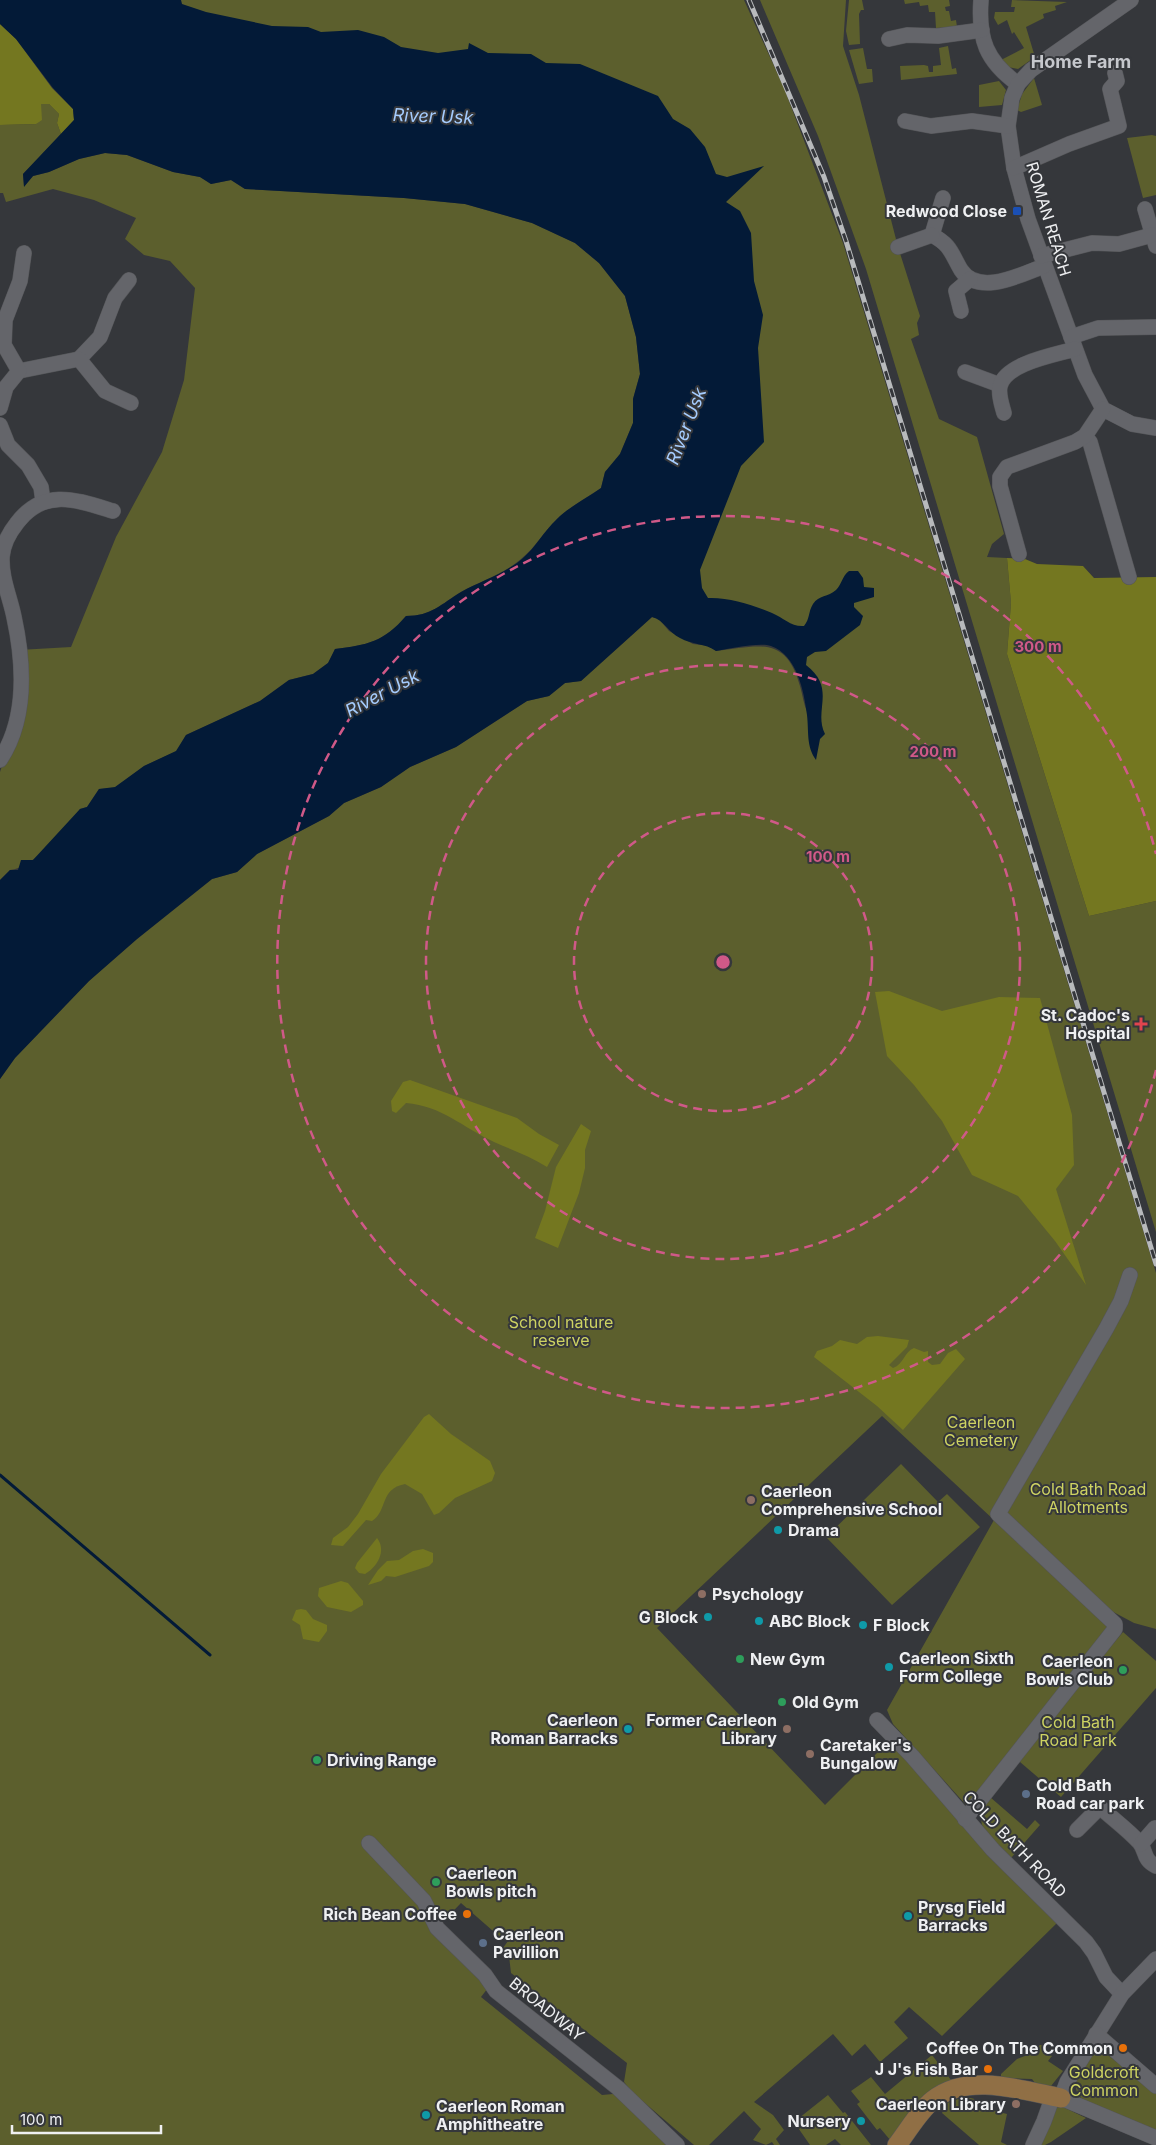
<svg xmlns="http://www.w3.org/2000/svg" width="1156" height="2145" font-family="Inter,sans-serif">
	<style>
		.green { fill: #5c5f2d }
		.forest { fill: #747720 }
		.water { fill: #031a37 }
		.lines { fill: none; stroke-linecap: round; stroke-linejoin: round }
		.stream { stroke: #031a37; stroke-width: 3 }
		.minor-casing { stroke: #545558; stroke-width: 16 }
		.major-casing { stroke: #545558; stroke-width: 20 }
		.minor { stroke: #64656a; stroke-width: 15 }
		.major { stroke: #906f45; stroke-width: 19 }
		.rail-casing { stroke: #b8babc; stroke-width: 5 }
		.rail { stroke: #35373b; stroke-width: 3; stroke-dasharray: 9; stroke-linecap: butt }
		.ring { fill: none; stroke: #d05988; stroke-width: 2.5; stroke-dasharray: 9 6 }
		.transit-dot { fill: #1a4fb4; stroke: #35373b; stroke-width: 2 }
		.health-dot { fill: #e0444e; stroke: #35373b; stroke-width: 2 }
		.education-dot { fill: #8d6e63; stroke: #35373b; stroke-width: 2 }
		.culture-dot { fill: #0f9aa8; stroke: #35373b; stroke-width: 2 }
		.leisure-dot { fill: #2e9e5b; stroke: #35373b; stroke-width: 2 }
		.service-dot { fill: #5c6f8a; stroke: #35373b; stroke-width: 2 }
		.food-dot { fill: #e8710a; stroke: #35373b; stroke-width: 2 }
		.labels { text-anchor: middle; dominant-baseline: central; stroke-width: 4; stroke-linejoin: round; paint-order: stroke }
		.poi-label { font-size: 16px; font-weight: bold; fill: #eff0f2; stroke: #35373b; text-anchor: start }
		.street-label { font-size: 16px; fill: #eff0f2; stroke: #35373b }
		.park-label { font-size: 16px; fill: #ced362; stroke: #35373b }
		.neighbourhood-label { font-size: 18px; font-weight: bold; fill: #c5c7cc; stroke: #35373b }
		.water-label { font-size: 18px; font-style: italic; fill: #a5ccfe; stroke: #35373b }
		.centre { fill: #d05988; stroke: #35373b; stroke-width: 2.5 }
		.ring-label { font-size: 15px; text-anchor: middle; font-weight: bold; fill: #d05988; stroke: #35373b; stroke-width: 4; stroke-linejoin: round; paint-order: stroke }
	</style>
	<rect width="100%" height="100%" fill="#35373b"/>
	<g class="green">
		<path d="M 110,0 L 744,0 L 784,88 L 843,243 L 1156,1273 L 1156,1629 L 1134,1623 L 1104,1607 L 1107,1626 L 1105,1636 L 967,1806 L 893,1724 L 887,1710 L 994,1520 L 882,1416 L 657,1628 L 825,1805 L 890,1740 L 1058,1922 L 942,2036 L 909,2007 L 894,2022 L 908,2038 L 880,2062 L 865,2044 L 852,2056 L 833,2034 L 754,2102 L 773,2115 L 784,2130 L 776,2139 L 780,2145 L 774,2145 L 772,2142 L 766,2145 L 753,2140 L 761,2129 L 744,2111 L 709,2145 L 694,2145 L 633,2093 L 624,2082 L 627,2063 L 511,1973 L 509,1956 L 503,1948 L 508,1941 L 503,1936 L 501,1938 L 461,1903 L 433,1932 L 491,1984 L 481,1997 L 602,2095 L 613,2094 L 619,2097 L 669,2145 L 0,2145 L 0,1079 L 15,1058 L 89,981 L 137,939 L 212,879 L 237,872 L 257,854 L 329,816 L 344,803 L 381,787 L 410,767 L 456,747 L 527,701 L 549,696 L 565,683 L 581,681 L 652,617 L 659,619 L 669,631 L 693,644 L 710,646 L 716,651 C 759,646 786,635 800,686 C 804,700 804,711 814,722 L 793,651 L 682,614 L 728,312 Z"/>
		<polygon points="760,0 846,0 843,46 859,95 898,247 920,316 917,323 919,335 911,339 939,419 977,437 1004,534 992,544 987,557 1007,558 1011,603 1007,654 1089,916 1156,901 1156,1232 866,269 818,136"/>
		<polygon points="849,0 862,0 864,10 861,10 859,14 860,44 849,45 846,31"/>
		<polygon points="904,0 949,0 950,6 945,7 946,11 949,11 951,21 956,20 957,27 936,28 935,12 929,12 928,5 920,6 919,2 905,4"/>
		<polygon points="1012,0 1067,2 1055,6 1056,10 1043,14 1044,18 1026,27 1035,57 1018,69 1008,67 1001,60 1024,48 1014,32 1012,34 1007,20 998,25 994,18 995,12 1014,12 1015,7 1011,7"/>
		<polygon points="948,46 952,69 956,68 957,74 901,80 900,66 924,65 928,66 929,72 933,72 933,66 941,65 939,48"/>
		<polygon points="863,48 867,69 872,69 873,82 859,84 849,50"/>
		<polygon points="1034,78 1042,105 1021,112 1017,110 1022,94"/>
		<polygon points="999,81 1006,90 1002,105 979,107 979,85"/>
		<path d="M 41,104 L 49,104 L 59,114 L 57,123 L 61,134 L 23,174 L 24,186 L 33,176 L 49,172 L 79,159 L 105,153 L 127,155 L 173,172 L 200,177 L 211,184 L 231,180 L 245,189 L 404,198 L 465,204 L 532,223 L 575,243 L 599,263 L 625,296 L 636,337 L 640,374 L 633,399 L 633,423 L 620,454 L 605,472 L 601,488 C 588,497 568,508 557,519 C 544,531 536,547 521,559 C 504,574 481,581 461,592 C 441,604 432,616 406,616 C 384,642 367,645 335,649 L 328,663 L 313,674 L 289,680 L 260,701 L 186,735 L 177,751 L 144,766 L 115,788 L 99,789 L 87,807 L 80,809 C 66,828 33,869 10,870 L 0,880 L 0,772 L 8,748 L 19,650 L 71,647 L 116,537 L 162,452 L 184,380 L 195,288 L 170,261 L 144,255 L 125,239 L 136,218 L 94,200 L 53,189 L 6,202 L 3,193 L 0,193 L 0,125 L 36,124 Z"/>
		<polygon points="1152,135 1156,136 1156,195 1143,198 1127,138"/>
		<polygon points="901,1464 938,1502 947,1494 980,1527 892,1605 826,1537"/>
		<polygon points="1123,1632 1156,1661 1156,1688 1061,1797 1020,1762 1018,1757"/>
		<path d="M 990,1797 L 1027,1829 L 1035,1820 L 1040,1825 L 1011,1858 C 990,1838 969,1827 990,1797 Z"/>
		<polygon points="1040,2045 1045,2045 1042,2050 1052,2056 1048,2061 1063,2071 1051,2086 1035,2083 1032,2079 1001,2078 1001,2074 1017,2059 1030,2054"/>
		<path d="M 1096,2046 L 1156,2092 L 1156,2133 L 1081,2098 C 1066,2083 1087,2061 1096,2046 Z"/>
		<polygon points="932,2055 951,2080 929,2094 891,2141 880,2128 877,2130 857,2104 860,2102 851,2091 871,2077 885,2094"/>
		<polygon points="828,2095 843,2113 845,2112 871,2145 841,2145 835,2139 826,2145 810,2145 794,2122"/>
		<polygon points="961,2098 971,2098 992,2104 991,2110 1007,2114 1001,2142 1007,2145 979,2145 942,2113 947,2103"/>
		<polygon points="1061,2106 1086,2118 1051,2142 1045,2145 1037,2145 1052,2107"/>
	</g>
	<g class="forest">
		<polygon points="0,24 16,39 52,88 73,109 74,120 61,134 57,123 59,114 49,104 41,104 42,120 36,124 0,125"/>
		<polygon points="1007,558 1025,559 1037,564 1083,566 1094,578 1156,577 1156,901 1089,916 1007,654 1011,603"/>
		<polygon points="889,991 942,1011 999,997 1040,998 1072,1115 1074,1165 1056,1189 1086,1285 1055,1241 1018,1196 972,1175 942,1121 914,1085 887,1056 875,992"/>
		<path d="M 410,1080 L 517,1118 L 539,1134 L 559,1145 L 547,1167 C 530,1156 512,1150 494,1142 C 462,1127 442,1106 406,1103 L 396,1113 L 392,1111 L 391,1101 L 403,1082 Z"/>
		<polygon points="581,1124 591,1131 585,1150 585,1168 579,1193 558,1248 535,1238 545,1211 556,1167"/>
		<path d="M 878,1336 L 909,1340 L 907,1347 L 889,1365 L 893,1368 C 904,1364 904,1352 914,1348 L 924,1352 L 928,1351 L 928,1362 L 932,1365 L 940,1364 L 948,1353 L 956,1349 L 965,1359 L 903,1430 L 877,1406 L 814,1357 L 817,1351 L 832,1346 L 840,1340 L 857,1344 L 867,1337 Z"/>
		<path d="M 429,1414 L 451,1434 L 490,1461 L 495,1473 L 492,1481 L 455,1498 L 439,1513 L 434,1515 L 422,1494 L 405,1484 C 379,1489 388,1511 372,1521 L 366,1520 L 343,1546 L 331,1545 L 333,1538 L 348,1527 L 358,1514 L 381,1474 L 424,1417 Z"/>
		<path d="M 377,1538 C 387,1551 377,1567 365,1574 L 359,1573 L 355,1568 L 357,1563 Z"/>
		<polygon points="423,1549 433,1553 433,1562 429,1566 395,1577 386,1576 381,1581 368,1585 378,1570 387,1561 399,1560 413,1551"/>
		<polygon points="341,1581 348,1583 363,1601 363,1605 351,1612 327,1607 318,1596 319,1588"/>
		<polygon points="301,1609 306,1610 313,1619 327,1625 327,1631 319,1642 303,1639 300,1625 292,1620 296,1610"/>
	</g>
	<path class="water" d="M 0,0 L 181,0 L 182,4 L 206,12 L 272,26 L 308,27 L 321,32 L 358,30 L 384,37 L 401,47 L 438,53 L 468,49 L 469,43 L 488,53 L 531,54 L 546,63 L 580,64 L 658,96 L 673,119 L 690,129 L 705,147 L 716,174 L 727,177 L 764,166 L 726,202 L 740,211 L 751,233 L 754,281 L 763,315 L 758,348 L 764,442 L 741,466 L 700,570 L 702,588 L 708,598 C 728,597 753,605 772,613 C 784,618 791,627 804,626 C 810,619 808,612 813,604 C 819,595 828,597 836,590 C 842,584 842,576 849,571 L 858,571 L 863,578 L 864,587 L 874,588 L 874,597 L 854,603 L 854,607 L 863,616 L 860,625 L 826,651 L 815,652 L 807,657 L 806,665 C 837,689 813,710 825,734 L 820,739 L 816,760 C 806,746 809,732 807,715 C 804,691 797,655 771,646 C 759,642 729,649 716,651 C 705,643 692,645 680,638 C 669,633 664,620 652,617 L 581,681 L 565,683 L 549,696 L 527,701 L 456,747 L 410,767 L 381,787 L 344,803 L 329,816 L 257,854 L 237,872 L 212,879 L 137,939 L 89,981 L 15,1058 L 0,1079 L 0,880 L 10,870 L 18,870 L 21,860 L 33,860 L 80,809 L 87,807 L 99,789 L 115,787 L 144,766 L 176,751 L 186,735 L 260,701 L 289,680 L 313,674 L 328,663 L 335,649 C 367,645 384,642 406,616 C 432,616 441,604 461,592 C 481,581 504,574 522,559 C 536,547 544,531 557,519 C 569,507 587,498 601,488 L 605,472 L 620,454 L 633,423 L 633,399 L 640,374 L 636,337 L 625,296 L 599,263 L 575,243 L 532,223 L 465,204 L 404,198 L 245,189 L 231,180 L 211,184 L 200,177 L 173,172 L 127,155 L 105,153 L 79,159 L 49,172 L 33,176 L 24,187 L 23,174 L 74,120 L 73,109 L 53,88 L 16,39 L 0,24 Z"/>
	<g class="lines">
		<polyline class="stream" points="0,1475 210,1655"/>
		<defs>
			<g id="minor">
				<path d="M 981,0 C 978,39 986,61 1018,84"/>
				<polyline points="1131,0 1031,70 1018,84 1012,98 1008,126 1014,168 1028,219 1085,375 1103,409 1132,424 1156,428"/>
				<polyline points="889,39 907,35 938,36 982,30"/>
				<polyline points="905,121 931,126 972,121 1008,126"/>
				<polyline points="1014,168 1069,144 1119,126 1110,89 1117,81 1115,73"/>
				<path d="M 943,198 L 932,235 C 951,245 951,253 961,270 C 979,297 1022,274 1044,266"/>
				<polyline points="1145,209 1156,246"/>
				<polyline points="898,247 932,235"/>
				<polyline points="1041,256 1092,243 1119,244 1152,235"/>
				<polyline points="961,311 956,291 970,279"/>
				<polyline points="1071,337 1098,328 1156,327"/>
				<polyline points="79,359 100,337 115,298 129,280"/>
				<polyline points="19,371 79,359 105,391 131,403"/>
				<polyline points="965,372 1000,385"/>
				<polyline points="0,408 6,387 19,371 4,345 5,320 20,281 24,253"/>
				<path d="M 1004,413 C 1002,405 998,395 1000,386 C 1006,363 1055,355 1075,349"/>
				<polyline points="0,425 8,445 28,465 41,487 43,501"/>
				<polyline points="1085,436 1090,442 1129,577"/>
				<polyline points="1019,554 1000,486 1000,477 1007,467 1075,442 1085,436 1103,409"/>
				<path d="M 0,760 C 27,719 24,663 14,617 C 10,597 1,578 2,557 C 3,544 9,533 17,523 C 44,487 77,500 113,511"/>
				<polyline points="877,1720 912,1756 993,1850 1086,1942 1094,1953 1106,1977 1122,1994"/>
				<polyline points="965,1819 1115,1629 1115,1624 998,1514 1106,1329 1121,1301 1130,1275"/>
				<path d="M 1077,1830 L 1100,1807 C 1113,1819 1127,1829 1139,1842 C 1147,1851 1142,1859 1156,1866"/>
				<polyline points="369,1843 424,1901 437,1928 485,1975 496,1991 618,2088 677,2145"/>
				<polyline points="1141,1844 1155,1828"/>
				<polyline points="1156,1959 1122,1994 1067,2082 1061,2098 1156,2138"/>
				<polyline points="1096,2034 1156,2086"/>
				<polyline points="1033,2145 1044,2121 1053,2096"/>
			</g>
			<path id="major" d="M 897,2145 C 908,2131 919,2111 933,2100 C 968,2072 1021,2090 1061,2098"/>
		</defs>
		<use href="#minor" class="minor-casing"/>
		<use href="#major" class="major-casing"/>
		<use href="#minor" class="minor"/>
		<use href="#major" class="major"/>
		<defs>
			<polyline id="rail" points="749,0 824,177 846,241 1156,1264"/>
		</defs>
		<use href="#rail" class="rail-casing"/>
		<use href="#rail" class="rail"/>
	</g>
	<g class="ring">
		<circle cx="723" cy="962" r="149"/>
		<circle cx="723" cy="962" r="297"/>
		<path d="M1156 1070A446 446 0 1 1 1156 854"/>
	</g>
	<rect class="transit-dot" x="1012" y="206" width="10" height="10" rx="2.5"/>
	<path class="health-dot" d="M1138.5 1016.5h5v5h5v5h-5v5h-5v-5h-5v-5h5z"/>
	<g class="education-dot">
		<circle cx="751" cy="1500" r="5"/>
		<circle cx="702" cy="1594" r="5"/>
		<circle cx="787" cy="1729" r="5"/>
		<circle cx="810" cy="1754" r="5"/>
		<circle cx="1016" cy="2104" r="5"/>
	</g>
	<g class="culture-dot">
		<circle cx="778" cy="1530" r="5"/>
		<circle cx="708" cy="1617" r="5"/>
		<circle cx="759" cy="1621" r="5"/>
		<circle cx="863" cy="1625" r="5"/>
		<circle cx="889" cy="1667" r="5"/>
		<circle cx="628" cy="1729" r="5"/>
		<circle cx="908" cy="1916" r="5"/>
		<circle cx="426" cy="2115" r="5"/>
		<circle cx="861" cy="2121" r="5"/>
	</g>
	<g class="leisure-dot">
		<circle cx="740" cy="1659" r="5"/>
		<circle cx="1123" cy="1670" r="5"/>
		<circle cx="782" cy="1702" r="5"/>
		<circle cx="317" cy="1760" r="5"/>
		<circle cx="436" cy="1882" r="5"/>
	</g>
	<g class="service-dot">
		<circle cx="1026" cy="1794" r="5"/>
		<circle cx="483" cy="1943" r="5"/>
	</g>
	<g class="food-dot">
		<circle cx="467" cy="1914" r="5"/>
		<circle cx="1123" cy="2048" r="5"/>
		<circle cx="988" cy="2069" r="5"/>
	</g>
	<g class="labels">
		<g class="poi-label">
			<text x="1007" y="211" text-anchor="end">Redwood Close</text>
			<text x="1130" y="1015" text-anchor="end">St. Cadoc's<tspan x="1130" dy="18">Hospital</tspan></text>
			<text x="761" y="1491">Caerleon<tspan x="761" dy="18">Comprehensive School</tspan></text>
			<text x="788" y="1530">Drama</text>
			<text x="712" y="1594">Psychology</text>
			<text x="698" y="1617" text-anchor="end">G Block</text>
			<text x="769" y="1621">ABC Block</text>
			<text x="873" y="1625">F Block</text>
			<text x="899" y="1658">Caerleon Sixth<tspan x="899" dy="18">Form College</tspan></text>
			<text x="750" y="1659">New Gym</text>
			<text x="1113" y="1661" text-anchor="end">Caerleon<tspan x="1113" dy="18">Bowls Club</tspan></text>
			<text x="792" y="1702">Old Gym</text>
			<text x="618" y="1720" text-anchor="end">Caerleon<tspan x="618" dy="18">Roman Barracks</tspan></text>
			<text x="777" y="1720" text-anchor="end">Former Caerleon<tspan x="777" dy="18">Library</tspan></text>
			<text x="820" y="1745">Caretaker's<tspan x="820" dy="18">Bungalow</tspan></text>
			<text x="327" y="1760">Driving Range</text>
			<text x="1036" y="1785">Cold Bath<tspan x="1036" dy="18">Road car park</tspan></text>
			<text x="446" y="1873">Caerleon<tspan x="446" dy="18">Bowls pitch</tspan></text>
			<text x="918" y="1907">Prysg Field<tspan x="918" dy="18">Barracks</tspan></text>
			<text x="457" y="1914" text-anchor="end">Rich Bean Coffee</text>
			<text x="493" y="1934">Caerleon<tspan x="493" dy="18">Pavillion</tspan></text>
			<text x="1113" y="2048" text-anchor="end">Coffee On The Common</text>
			<text x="978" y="2069" text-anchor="end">J J's Fish Bar</text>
			<text x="1006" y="2104" text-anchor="end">Caerleon Library</text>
			<text x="436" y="2106">Caerleon Roman<tspan x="436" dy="18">Amphitheatre</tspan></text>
			<text x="851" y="2121" text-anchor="end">Nursery</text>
		</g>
		<g class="street-label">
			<text transform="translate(1049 219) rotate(73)">ROMAN REACH</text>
			<text transform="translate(1015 1844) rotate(46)">COLD BATH ROAD</text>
			<text transform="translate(547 2009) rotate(39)">BROADWAY</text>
		</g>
		<g class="park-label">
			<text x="561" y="1322">School nature<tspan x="561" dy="18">reserve</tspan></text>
			<text x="981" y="1422">Caerleon<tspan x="981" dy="18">Cemetery</tspan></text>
			<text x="1088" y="1489">Cold Bath Road<tspan x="1088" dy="18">Allotments</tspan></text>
			<text x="1078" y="1722">Cold Bath<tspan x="1078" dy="18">Road Park</tspan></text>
			<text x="1104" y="2072">Goldcroft<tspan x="1104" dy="18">Common</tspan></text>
		</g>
		<g class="neighbourhood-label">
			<text x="1081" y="61">Home Farm</text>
		</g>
		<g class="water-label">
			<text transform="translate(433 116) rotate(2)">River Usk</text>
			<text transform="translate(686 426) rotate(-69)">River Usk</text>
			<text transform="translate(382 693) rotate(-28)">River Usk</text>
		</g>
	</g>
	<circle cx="723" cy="962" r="8" class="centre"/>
	<g class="ring-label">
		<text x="1038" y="652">300 m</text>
		<text x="933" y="757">200 m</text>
		<text x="828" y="862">100 m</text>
	</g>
	<path d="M12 2125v8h149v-8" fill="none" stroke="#eff0f2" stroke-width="2.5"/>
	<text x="20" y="2125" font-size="15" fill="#eff0f2" stroke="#35373b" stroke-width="4" paint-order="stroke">100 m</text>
</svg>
